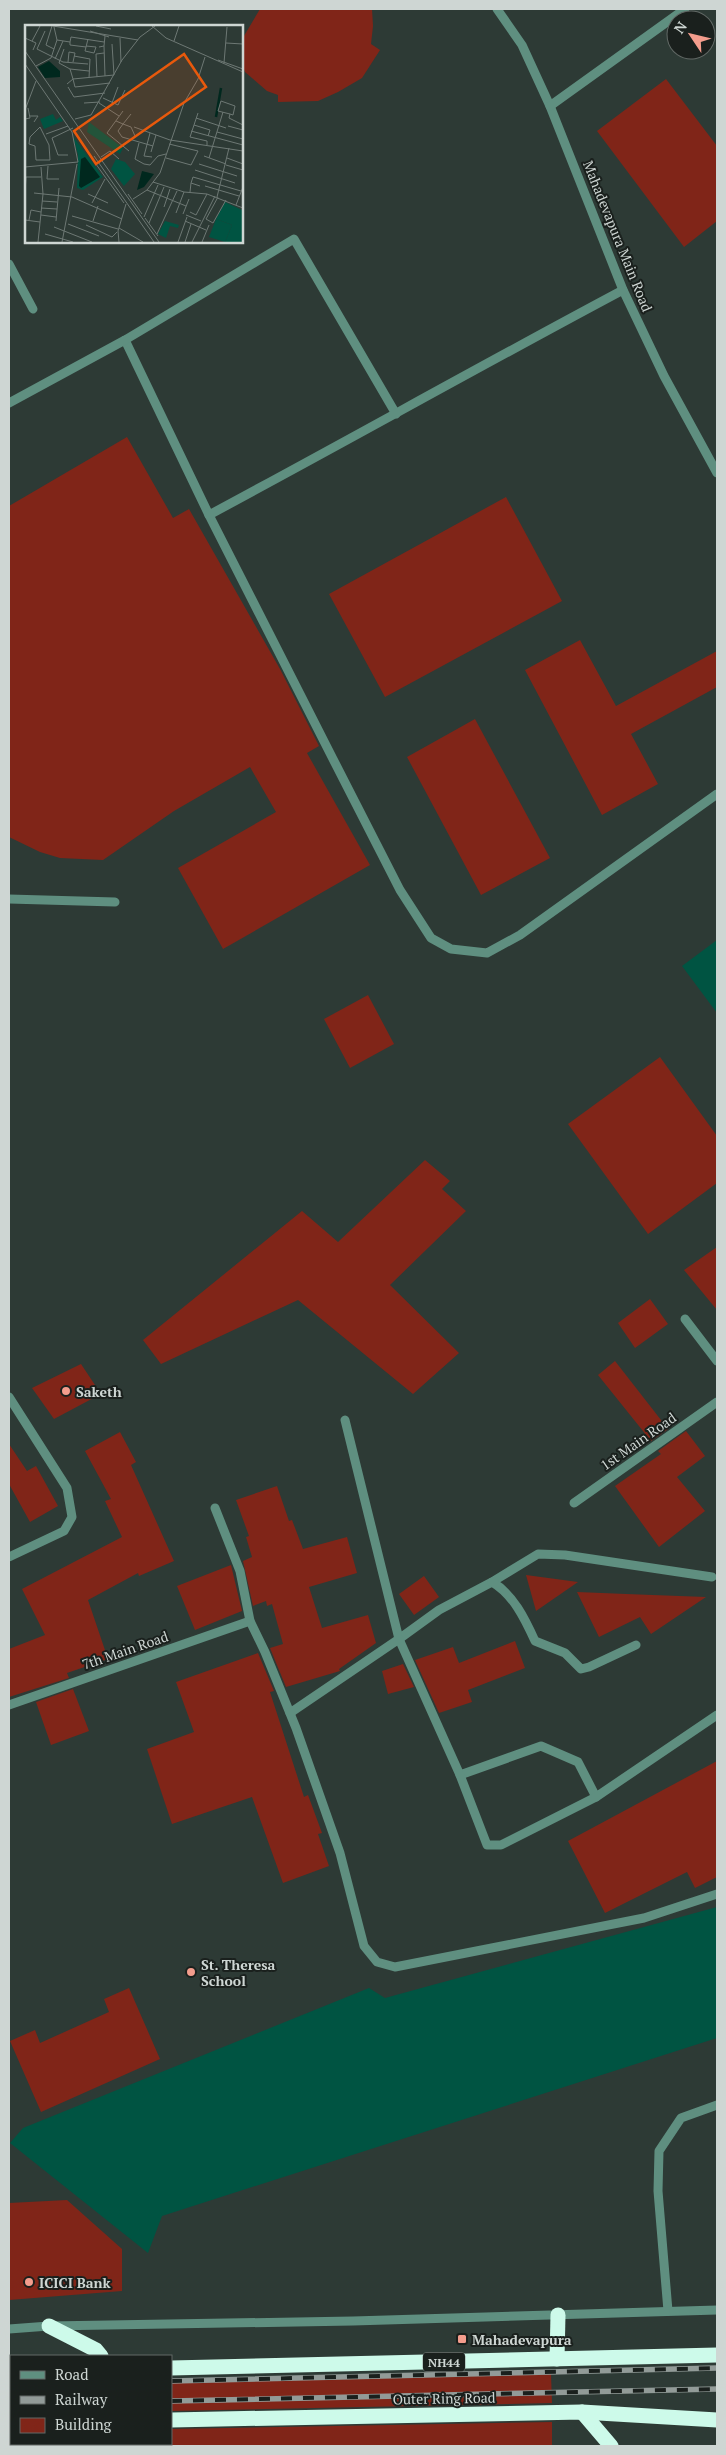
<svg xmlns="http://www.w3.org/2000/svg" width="726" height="2455" font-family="'PT Serif',serif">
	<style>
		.grass { fill: #005442 }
		.building { fill: #802518 }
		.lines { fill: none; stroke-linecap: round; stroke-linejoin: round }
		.minor { stroke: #5f8f80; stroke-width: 9 }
		.highway { stroke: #cdfaea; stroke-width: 15 }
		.rail-casing { stroke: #929b98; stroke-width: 5.5 }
		.rail { stroke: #1a201d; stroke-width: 4; stroke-dasharray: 11; stroke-linecap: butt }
		.poi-dot { fill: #f49d8d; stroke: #1a201d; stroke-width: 2 }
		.labels { text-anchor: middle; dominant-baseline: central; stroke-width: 4; stroke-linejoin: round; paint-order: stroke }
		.shield { fill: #1a201d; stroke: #989f9c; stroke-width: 1 }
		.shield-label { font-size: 12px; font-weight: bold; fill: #ced6d3 }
		.street-label { font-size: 14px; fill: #ced6d3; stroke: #1a201d }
		.poi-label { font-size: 14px; font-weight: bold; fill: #ced6d3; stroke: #1a201d; text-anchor: start }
		.inset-river { fill: none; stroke: #00281e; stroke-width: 2.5 }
		.inset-road { fill: none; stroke: #6d7874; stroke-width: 1 }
		.view { fill: #e8590c; fill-opacity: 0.15; stroke: #e8590c; stroke-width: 2.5 }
		.inset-edge { fill: none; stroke: #ced6d3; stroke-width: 2.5 }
	</style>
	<rect width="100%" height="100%" fill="#2d3a35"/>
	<g class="grass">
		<polygon points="717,940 717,1013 682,966"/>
		<polygon points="717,1907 717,2038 162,2216 148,2253 10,2143 23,2128 369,1988 385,1998"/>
	</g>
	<g class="building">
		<polygon points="260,9 372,9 373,26 371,44 380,50 362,78 338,92 318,101 278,102 278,95 267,91 245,72 241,61 241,41"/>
		<polygon points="666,79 717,146 717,221 684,247 597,131"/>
		<polygon points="127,437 173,518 189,509 280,669 319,746 307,753 370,865 223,949 178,868 276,812 250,767 174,811 103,860 60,858 40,852 9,837 9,506"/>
		<polygon points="506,497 562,601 385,697 329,594"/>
		<polygon points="580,640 616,706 717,651 717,687 631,734 658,784 602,815 525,670"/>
		<polygon points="475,719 550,858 481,895 407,757"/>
		<polygon points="368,995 394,1044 350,1068 324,1019"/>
		<polygon points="660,1057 717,1136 717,1183 648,1234 568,1124"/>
		<polygon points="425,1160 450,1181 442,1189 466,1211 390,1285 459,1353 413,1394 298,1300 161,1364 143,1340 302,1211 338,1242"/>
		<polygon points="717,1247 717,1310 684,1270"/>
		<polygon points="650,1299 668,1324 635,1348 618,1323"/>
		<polygon points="615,1361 668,1429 651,1441 598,1375"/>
		<polygon points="81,1364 101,1394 54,1419 32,1388"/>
		<polygon points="686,1431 705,1456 677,1477 705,1511 659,1547 615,1486 661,1454 658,1451"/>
		<polygon points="120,1432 136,1462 131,1465 174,1561 139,1576 138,1573 88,1600 108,1659 67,1673 69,1678 9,1697 9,1649 45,1635 22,1589 122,1537 105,1501 111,1499 85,1451"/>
		<polygon points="9,1444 27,1471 36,1466 58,1506 30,1522 9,1484"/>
		<polygon points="277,1486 289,1521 292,1520 303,1549 347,1537 357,1573 309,1587 322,1628 368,1615 376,1643 339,1669 340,1671 286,1687 270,1648 283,1644 272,1604 267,1606 266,1601 253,1606 243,1561 252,1557 246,1537 249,1536 236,1500"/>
		<polygon points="231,1565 242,1611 195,1630 177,1586"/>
		<polygon points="526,1575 578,1582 536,1611"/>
		<polygon points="424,1576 439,1597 414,1615 399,1594"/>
		<polygon points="577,1592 626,1594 706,1597 651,1634 640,1617 599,1637"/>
		<polygon points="515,1641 525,1668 468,1690 472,1702 439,1713 415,1660 453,1647 459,1663"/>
		<polygon points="258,1653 274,1691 270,1692 304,1797 308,1795 322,1833 318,1834 329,1866 283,1883 252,1797 172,1824 147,1749 194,1732 176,1682"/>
		<polygon points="403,1664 414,1687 388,1694 382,1671"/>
		<polygon points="73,1689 89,1731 51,1745 36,1702"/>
		<polygon points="717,1761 717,1877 695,1888 687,1872 605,1913 568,1841"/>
		<polygon points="129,1988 160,2059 41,2112 10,2041 35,2030 40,2043 109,2012 104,1999"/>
		<polygon points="67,2200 122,2249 122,2291 9,2300 9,2203"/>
		<polygon points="551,2374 552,2403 171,2411 171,2382"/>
		<polygon points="552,2422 552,2446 171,2446 171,2429"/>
	</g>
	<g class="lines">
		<g class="minor">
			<polyline points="497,9 522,45 550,106 623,290 664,376 717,473"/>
			<polyline points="550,106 685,9"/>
			<polyline points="9,264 33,309"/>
			<polyline points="125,340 209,515 333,759 400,890 431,938 451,949 487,953 520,935 717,794"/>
			<polyline points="9,403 125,340 294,239 396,414"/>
			<path d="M 209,515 C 347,441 484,364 623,290"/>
			<polyline points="9,899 115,902"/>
			<polyline points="685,1319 717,1361"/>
			<polyline points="9,1397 67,1488 72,1517 64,1531 9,1557"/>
			<polyline points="345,1420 399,1639 439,1610 492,1582 538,1554 565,1555 712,1577"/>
			<polyline points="574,1503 717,1402"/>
			<polyline points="215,1508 240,1571 250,1621 265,1652 296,1728 340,1853 364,1946 377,1962 395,1967 644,1918 717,1894"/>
			<path d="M 492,1582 C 513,1594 525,1619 535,1641 L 565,1653 L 581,1669 L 589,1667 L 636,1645"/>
			<polyline points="9,1705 250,1621"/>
			<polyline points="290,1713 399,1639 460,1775 541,1746 578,1762 596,1797 717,1715"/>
			<polyline points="460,1775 487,1845 501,1845 596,1797"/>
			<polyline points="668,2311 658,2191 659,2151 681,2118 717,2105"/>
			<polyline points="9,2329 49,2326 353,2321 717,2310"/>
		</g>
		<g class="highway">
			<polyline points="49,2326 96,2350 101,2356"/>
			<polyline points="557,2359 558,2315"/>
			<polyline points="171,2368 717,2355"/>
			<polyline points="9,2371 11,2371"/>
			<polyline points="582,2412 611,2446"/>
			<polyline points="171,2420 582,2412 717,2420"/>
			<polyline points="9,2424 11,2424"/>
		</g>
		<defs>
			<g id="rail">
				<polyline points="9,2381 11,2381"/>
				<polyline points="171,2381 717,2368"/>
				<polyline points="9,2401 11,2401"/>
				<polyline points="171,2401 717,2389"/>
			</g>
		</defs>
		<use href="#rail" class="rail-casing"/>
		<use href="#rail" class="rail"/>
	</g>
	<g class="poi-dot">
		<circle cx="66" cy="1391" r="5"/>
		<circle cx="191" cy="1972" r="5"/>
		<circle cx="29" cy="2282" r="5"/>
		<rect x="457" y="2334" width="10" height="10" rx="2.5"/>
	</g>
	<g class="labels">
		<rect class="shield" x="423" y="2352.5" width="42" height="19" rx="4"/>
		<g class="shield-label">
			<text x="444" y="2362">NH44</text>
		</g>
		<g class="street-label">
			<text transform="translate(618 236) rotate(68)">Mahadevapura Main Road</text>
			<text transform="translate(638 1441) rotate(-35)">1st Main Road</text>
			<text transform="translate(125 1650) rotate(-19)">7th Main Road</text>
			<text transform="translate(444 2398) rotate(-1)">Outer Ring Road</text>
		</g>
		<g class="poi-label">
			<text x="76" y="1391">Saketh</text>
			<text x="201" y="1964">St. Theresa<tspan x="201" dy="16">School</tspan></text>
			<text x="39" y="2282">ICICI Bank</text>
			<text x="472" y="2339">Mahadevapura</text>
		</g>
	</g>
	<g transform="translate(25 25)">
		<rect width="218" height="218" fill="#2d3a35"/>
		<path d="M 28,89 L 31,95 L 35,92 L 38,96 L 19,104 L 15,94 ZM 64,97 L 98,123 L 95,129 L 62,107 ZM 91,134 L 100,137 L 110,149 L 99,161 L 86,144 ZM 200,177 L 217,185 L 217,217 L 200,217 L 207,200 L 191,194 ZM 140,196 L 154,200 L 153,203 L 145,201 L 141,213 L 133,209 Z" fill="#005442"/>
		<path d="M 48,111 L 78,152 L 58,165 L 52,163 L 53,130 Z" fill="#005442"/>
		<path d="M 191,194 L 207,200 L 200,217 L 184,212 Z" fill="#005442"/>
		<path d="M 24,36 L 35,46 L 35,52 L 20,53 L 13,42 ZM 60,132 L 75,152 L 56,163 L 54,161 L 56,134 ZM 117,146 L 129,149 L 119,162 L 112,165 Z" fill="#00281e"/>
		<path class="inset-river" d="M 191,92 L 196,63"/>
		<path class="inset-road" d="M 27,1 L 21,20 L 29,24M 28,1 L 113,15M 71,1 L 86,4M 127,1 L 141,13 L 218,47M 20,6 L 12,24 L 38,37 L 63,39M 65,6 L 84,12M 0,13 L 11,18 L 8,25M 95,13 L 96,37M 32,15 L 45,17 L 46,12 L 79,17M 7,16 L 15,1M 149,16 L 154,1M 45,17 L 45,20 L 61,22 L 63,14M 201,18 L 218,19M 79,21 L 80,51M 61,22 L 60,26 L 69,28 L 71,22 L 61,21M 74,22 L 79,21 L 80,11M 39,24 L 34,38 L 45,44 L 48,54 L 89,50 L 87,19M 0,26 L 134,217M 49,31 L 65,34 L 64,53M 30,34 L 38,16M 193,35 L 218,44M 43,37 L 44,27 L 50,28 L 48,37M 199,38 L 202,2M 0,39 L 47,107 L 53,137 L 0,142M 11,41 L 26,33 L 32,15 L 29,2M 45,44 L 64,46M 72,52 L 71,29 L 79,28M 42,59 L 48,54 L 50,62 L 85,58M 43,62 L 49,72 L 80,68M 78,73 L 93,80 L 100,65M 196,76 L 193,86 L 205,89 L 204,93 L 218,100M 196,76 L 210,81 L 208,90 L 205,89M 59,78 L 75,77M 74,78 L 94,91M 87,78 L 93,62M 0,85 L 11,56M 98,86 L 82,108 L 104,126M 173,88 L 165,112 L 182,116 L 182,120M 106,89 L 98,99 L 106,102 L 110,111M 5,91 L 13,91 L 9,97M 171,93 L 201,103M 0,94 L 5,93 L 3,83M 50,94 L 66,90 L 97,35 L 115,12 L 130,1M 91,96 L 98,99 L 93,106 L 97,112 L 128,121M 169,100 L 185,105 L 183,111M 203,101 L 218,105M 15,102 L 24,120 L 25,135 L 11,135 L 10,121 L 4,119 L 5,112 ZM 109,102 L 145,115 L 218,126M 166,106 L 218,120M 192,107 L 218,114M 125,108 L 119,131 L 127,132M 21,109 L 43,101M 114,118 L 110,134 L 119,139 L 125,140 L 133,131 L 141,129M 126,127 L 131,110M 43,130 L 33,130 L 27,113 L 48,103M 69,131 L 129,217M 179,131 L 201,139M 76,132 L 85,126 L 94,134M 141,133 L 166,140 L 173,126 L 144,119M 184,133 L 198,87M 202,133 L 218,139M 68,135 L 99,178M 174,139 L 212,151M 201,140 L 218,145M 23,141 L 22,154 L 34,154M 170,145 L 210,158M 0,152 L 16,152M 128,157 L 159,167 L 182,169 L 218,183M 166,158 L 168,152 L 216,166M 180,161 L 214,171M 122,165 L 161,181M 0,167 L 1,152M 165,167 L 166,158 L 175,161M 9,168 L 47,172 L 97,194M 63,169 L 83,178M 103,169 L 117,189M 192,172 L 204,123M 193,172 L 181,194 L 188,198 L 201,175M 108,174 L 122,165 L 135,148 L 159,78 L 173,54 L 180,32M 17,176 L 32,177M 67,178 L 80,154M 211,180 L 218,162M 139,182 L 145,164M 16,183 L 32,184M 165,187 L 171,190 L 182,169M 151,188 L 159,167M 158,189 L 164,174M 16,190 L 31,192M 161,190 L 176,196M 47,191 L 93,204M 119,192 L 133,160M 120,193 L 133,211M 0,195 L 15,197M 4,195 L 6,185 L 16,187M 31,196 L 34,163M 68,196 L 73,181M 160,196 L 181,205M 124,198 L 139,162M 43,199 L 74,211M 61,200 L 87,212 L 92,207M 29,202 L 67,217M 94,203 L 118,217M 20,209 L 48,217M 132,209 L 152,166M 13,217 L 18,169 L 16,142M 37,217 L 52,139M 94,217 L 93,206 L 101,179M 153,217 L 162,192M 160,217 L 166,199M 167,217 L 190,171M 177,217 L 184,200"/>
		<path class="view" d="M 159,29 L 181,62 L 71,139 L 49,106 Z"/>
		<rect width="218" height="218" class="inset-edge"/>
	</g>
	<rect width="726" height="2455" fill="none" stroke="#ced6d3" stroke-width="20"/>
	<rect x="10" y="2355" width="162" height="90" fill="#1a201d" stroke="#626966"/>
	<rect x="20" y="2371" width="25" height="8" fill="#5f8f80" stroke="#626966"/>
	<text x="55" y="2380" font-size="15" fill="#ced6d3">Road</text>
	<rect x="20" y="2396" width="25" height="8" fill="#929b98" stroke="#626966"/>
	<text x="55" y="2405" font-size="15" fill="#ced6d3">Railway</text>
	<rect x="20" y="2418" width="25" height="15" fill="#802518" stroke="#626966"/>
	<text x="55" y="2430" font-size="15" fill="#ced6d3">Building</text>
	<g transform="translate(691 35) rotate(305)"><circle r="24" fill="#1a201d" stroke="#626966"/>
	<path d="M0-4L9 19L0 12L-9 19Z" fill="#f49d8d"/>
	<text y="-8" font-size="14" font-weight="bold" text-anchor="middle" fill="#ced6d3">N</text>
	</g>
</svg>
